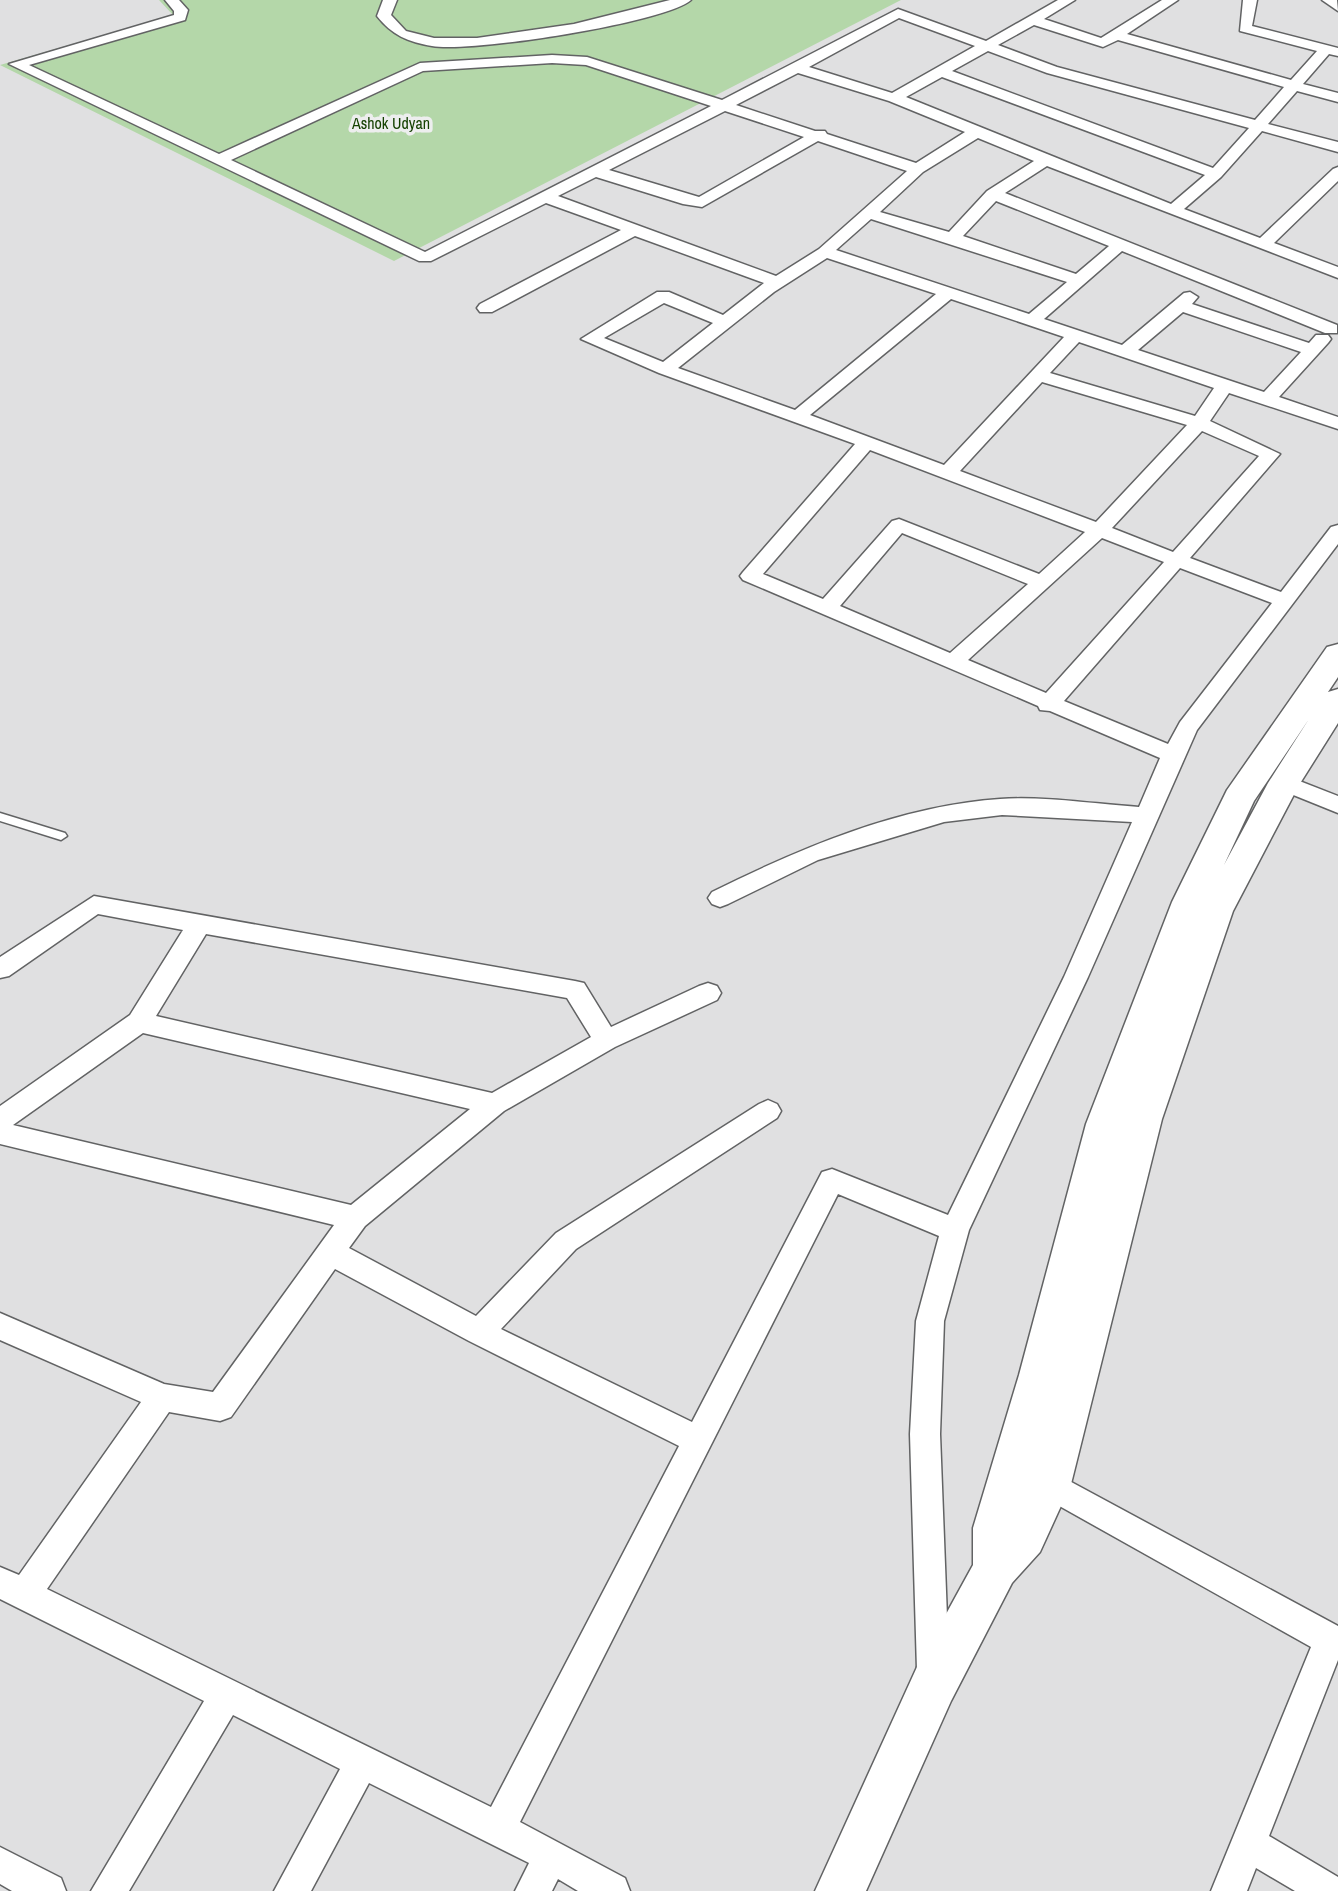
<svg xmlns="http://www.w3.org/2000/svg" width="1338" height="1891" font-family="'Archivo Narrow',sans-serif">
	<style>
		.green { fill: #b4d7a9 }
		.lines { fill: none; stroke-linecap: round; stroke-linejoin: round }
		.lane-casing { stroke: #626364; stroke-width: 3 }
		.street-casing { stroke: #626364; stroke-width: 3 }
		.secondary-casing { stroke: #626364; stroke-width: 3 }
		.lane { fill: #fff; fill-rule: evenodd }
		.street { fill: #fff; fill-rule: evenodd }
		.secondary { fill: #fff; fill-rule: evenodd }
		.labels { text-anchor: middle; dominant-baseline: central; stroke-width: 7; stroke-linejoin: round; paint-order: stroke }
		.far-park-label { font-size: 16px; fill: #144100; stroke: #edeeee }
	</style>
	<rect width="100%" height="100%" fill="#e0e0e1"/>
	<polygon class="green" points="159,0 901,0 394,261 0,65 173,15"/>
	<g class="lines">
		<defs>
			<polygon id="lane" points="0,813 65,833 67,836 61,840 0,821"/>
			<g id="street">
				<path d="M 165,0 L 179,0 L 188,10 L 185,20 L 29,65 L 219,154 L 420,63 L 552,55 L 587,57 L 722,100 L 898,9 L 986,41 L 1058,0 L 1075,0 L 1044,19 L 1101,38 L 1162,0 L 1178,0 L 1127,34 L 1291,80 L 1317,51 L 1240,31 L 1243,0 L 1257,0 L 1252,26 L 1338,48 L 1338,56 L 1329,54 L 1303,84 L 1338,93 L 1338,102 L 1297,91 L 1268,124 L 1338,142 L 1338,152 L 1262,131 L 1221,177 L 1184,209 L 1260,238 L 1333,169 L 1338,167 L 1338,181 L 1274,243 L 1338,267 L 1338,278 L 1047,166 L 1005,193 L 1337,325 L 1337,333 L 1325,333 L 1122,251 L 1044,319 L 1122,345 L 1184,293 L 1190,292 L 1198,297 L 1192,304 L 1309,343 L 1316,335 L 1328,335 L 1331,339 L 1328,343 L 1279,397 L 1338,417 L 1338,429 L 1229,393 L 1210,421 L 1280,454 L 1190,558 L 1281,592 L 1331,527 L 1338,525 L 1338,544 L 1197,730 L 1088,977 L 969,1230 L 944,1321 L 940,1434 L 949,1670 L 945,1682 L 933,1686 L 921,1682 L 917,1670 L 910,1434 L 916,1321 L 939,1236 L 838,1194 L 520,1822 L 625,1878 L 630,1891 L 578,1891 L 558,1879 L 552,1891 L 515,1891 L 529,1863 L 369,1783 L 311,1891 L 274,1891 L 340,1769 L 233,1715 L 129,1891 L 91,1891 L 204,1701 L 0,1599 L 0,1567 L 19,1575 L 141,1402 L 0,1340 L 0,1313 L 164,1384 L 213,1392 L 334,1225 L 0,1144 L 0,1106 L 130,1015 L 183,930 L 98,914 L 9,976 L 0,978 L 0,957 L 94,896 L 575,981 L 584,983 L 611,1027 L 699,986 L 708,983 L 717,986 L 721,993 L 717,1000 L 615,1047 L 504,1111 L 365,1226 L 349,1248 L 476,1316 L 556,1233 L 759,1104 L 768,1100 L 777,1104 L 781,1111 L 777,1118 L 576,1249 L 501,1329 L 692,1422 L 822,1172 L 832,1169 L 948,1215 L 1064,977 L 1132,822 L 1002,815 L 944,822 L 818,860 L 728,904 L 720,907 L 712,904 L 708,898 L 712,892 C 801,848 899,806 1000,799 C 1045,796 1094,804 1139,807 L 1160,758 L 1050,711 L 1040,710 L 1038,706 L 743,580 L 740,576 L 743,572 L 855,444 L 659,373 L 581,339 L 657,292 L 669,292 L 723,315 L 764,283 L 635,236 L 492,312 L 480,312 L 477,308 L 480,304 L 621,230 L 546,203 L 431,261 L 419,261 L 9,64 L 174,15 L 174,11 ZM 899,18 L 975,46 L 892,93 L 809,67 ZM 1034,25 L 1103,47 L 1118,40 L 1284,87 L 1255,120 L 1057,67 L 998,45 ZM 988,51 L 1047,73 L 1249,128 L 1213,168 L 952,71 ZM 552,63 L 586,65 L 711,106 L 425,252 L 231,160 L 423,71 ZM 798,73 L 889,101 L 965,132 L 916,163 L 827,134 L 825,131 L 815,131 L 736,105 ZM 942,77 L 1205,175 L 1171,204 L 906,97 ZM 725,111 L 804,137 L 699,197 L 609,170 ZM 978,138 L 1034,161 L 987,191 L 949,232 L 880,212 L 923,172 ZM 818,141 L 907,171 L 819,249 L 776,276 L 558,196 L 596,177 L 683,204 L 702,207 ZM 996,201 L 1109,246 L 1076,274 L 963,236 ZM 871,219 L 1067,282 L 1029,314 L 836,250 ZM 827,258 L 936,294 L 795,410 L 678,368 L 774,292 ZM 951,299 L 1064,337 L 944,465 L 810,415 ZM 664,303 L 713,323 L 663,362 L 604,338 ZM 1183,312 L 1301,352 L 1264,392 L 1138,350 ZM 1079,342 L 1214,388 L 1195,416 L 1050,373 ZM 1042,382 L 1187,425 L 1096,522 L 960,471 ZM 1202,431 L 1259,456 L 1173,552 L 1112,528 ZM 870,450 L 1085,532 L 1039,574 L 899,519 L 892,521 L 823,599 L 763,574 ZM 902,533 L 1028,584 L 950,653 L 840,606 ZM 1102,538 L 1164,562 L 1046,693 L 968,660 ZM 1180,568 L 1272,603 L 1180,722 L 1168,744 L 1064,701 ZM 206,934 L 567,998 L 591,1037 L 492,1093 L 156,1016 ZM 143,1033 L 470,1109 L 351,1205 L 13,1125 ZM 335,1269 L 469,1341 L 679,1446 L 491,1807 L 47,1589 L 169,1412 L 220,1421 L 231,1417 Z"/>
				<path d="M 383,0 L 397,0 L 391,15 L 406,31 L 434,38 L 477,38 L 574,24 L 670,0 L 691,0 C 665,23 470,53 432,46 C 408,42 392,35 377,16 Z"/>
				<polygon points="1322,0 1337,0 1338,11"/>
				<polygon points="1284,775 1338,796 1338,813 1276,788 1273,783 1276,778"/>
				<polygon points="1049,1470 1338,1626 1338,1660 1269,1836 1338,1877 1338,1891 1295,1891 1256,1868 1247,1891 1211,1891 1311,1647 1038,1494 1034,1484 1038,1474"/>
				<polygon points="0,1847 61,1878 66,1891 12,1891 0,1884"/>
			</g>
			<path id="secondary" d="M 1338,644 L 1338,677 L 1328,692 L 1338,689 L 1338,723 L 1299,785 L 1233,911 L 1162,1119 L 1071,1484 L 1040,1552 L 1012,1583 L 951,1701 L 866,1891 L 815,1891 L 917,1667 L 973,1565 L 973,1528 L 1019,1375 L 1086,1124 L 1172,902 L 1227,790 L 1327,647 ZM 1309,719 L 1268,783 L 1224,865 L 1254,801 Z"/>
		</defs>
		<use href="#lane" class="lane-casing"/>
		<use href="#street" class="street-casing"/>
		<use href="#secondary" class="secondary-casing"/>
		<use href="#lane" class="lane"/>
		<use href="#street" class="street"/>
		<use href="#secondary" class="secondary"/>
	</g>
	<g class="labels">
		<g class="far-park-label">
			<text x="391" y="123">Ashok Udyan</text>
		</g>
	</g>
</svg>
